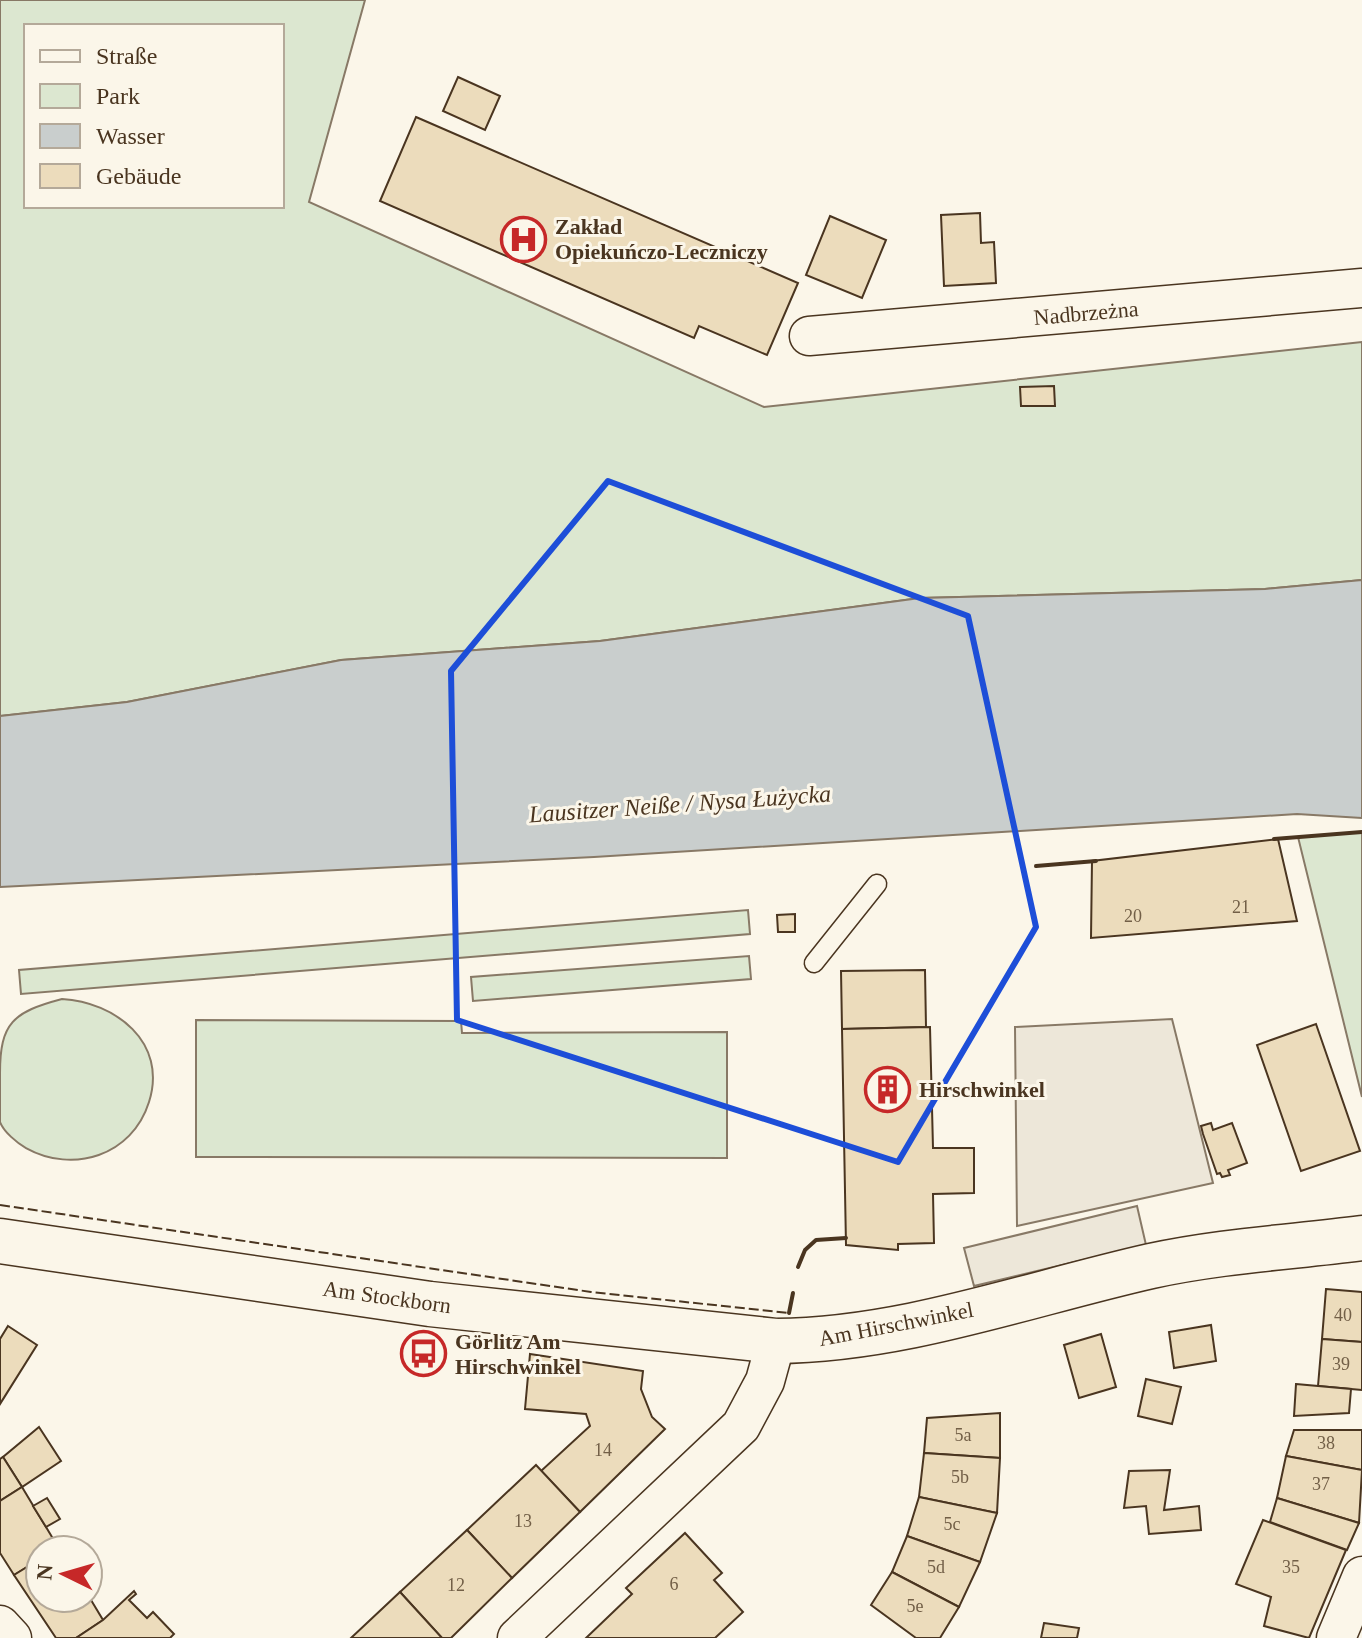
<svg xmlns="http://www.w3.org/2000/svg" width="1362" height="1638" font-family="'Times New Roman',serif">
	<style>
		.green { fill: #dce7d0; stroke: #887966; stroke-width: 2; fill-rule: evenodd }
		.parking { fill: #ede7d9; stroke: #887966; stroke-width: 2 }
		.water { fill: #c9cecd; stroke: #887966; stroke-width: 2 }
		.building { fill: #ecdcbc; stroke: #4a3520; stroke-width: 2 }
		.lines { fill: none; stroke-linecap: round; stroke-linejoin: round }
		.service-casing { stroke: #4a3520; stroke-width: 21 }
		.minor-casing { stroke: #4a3520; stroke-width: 41 }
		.tertiary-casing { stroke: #4a3520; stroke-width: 47 }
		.service { stroke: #fbf6e9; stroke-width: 18 }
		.minor { stroke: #fbf6e9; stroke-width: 38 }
		.tertiary { stroke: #fbf6e9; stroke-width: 44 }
		.fence { stroke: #4a3520; stroke-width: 2; stroke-dasharray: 10 4; stroke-linecap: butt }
		.wall { stroke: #4a3520; stroke-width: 4 }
		.marked { fill: none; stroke: #1d4ed8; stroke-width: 6; stroke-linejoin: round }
		.labels { text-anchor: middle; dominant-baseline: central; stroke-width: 6; stroke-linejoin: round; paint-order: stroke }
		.number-label { font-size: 18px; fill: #725f47 }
		.poi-label { font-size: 22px; font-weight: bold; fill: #4a3520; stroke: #fbf6e9; text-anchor: start }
		.street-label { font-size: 22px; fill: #4a3520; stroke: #fbf6e9 }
		.water-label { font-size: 24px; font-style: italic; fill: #4a3520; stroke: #fbf6e9 }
	</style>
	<rect width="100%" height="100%" fill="#fbf6e9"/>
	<g class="green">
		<path d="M 0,0 L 365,0 L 309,202 L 764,407 L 1362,342 L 1362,580 L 1265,589 L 920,598 L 600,641 L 341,660 L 127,702 L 0,716 ZM 26,26 L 282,26 L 282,206 L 26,206 Z"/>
		<polygon points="1362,832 1362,1097 1298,837"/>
		<polygon points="748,910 750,934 21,994 19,970"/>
		<polygon points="749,956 751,979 473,1001 471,977"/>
		<path d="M 62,999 C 115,1002 168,1042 149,1102 C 132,1156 73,1174 26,1148 C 17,1143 4,1132 0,1122 C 0,1110 0,1086 0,1073 C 0,1023 13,1012 62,999 Z"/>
		<polygon points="196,1020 461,1021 462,1033 727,1032 727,1158 196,1157"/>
	</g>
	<g class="parking">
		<polygon points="1172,1019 1213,1183 1017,1226 1015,1027"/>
		<polygon points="1137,1206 1146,1245 974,1286 964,1248"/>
	</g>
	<polygon class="water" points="1362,580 1362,818 1297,814 594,857 0,887 0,716 127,702 341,660 600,641 920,598 1265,589"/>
	<g class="building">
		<polygon points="458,77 500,96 485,130 443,111"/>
		<polygon points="416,117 798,283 767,355 699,326 694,338 380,201"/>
		<polygon points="980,213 981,243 994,242 996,283 944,286 941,215"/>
		<polygon points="830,216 886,240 862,298 806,275"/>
		<polygon points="1054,386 1055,406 1021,406 1020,387"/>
		<polygon points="1278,839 1297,921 1091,938 1092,861"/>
		<polygon points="795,914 795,932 778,932 777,915"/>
		<polygon points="925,970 926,1027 842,1029 841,971"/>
		<polygon points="1316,1024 1360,1151 1301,1171 1257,1045"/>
		<polygon points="930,1027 933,1148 974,1148 974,1193 933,1194 934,1243 898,1244 898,1250 846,1245 842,1029"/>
		<polygon points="1211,1123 1213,1130 1232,1123 1247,1163 1228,1170 1230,1175 1222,1177 1220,1173 1217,1174 1203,1134 1201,1126"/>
		<polygon points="1326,1289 1362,1292 1362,1342 1322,1339"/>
		<polygon points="1211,1325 1216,1361 1174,1368 1169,1332"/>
		<polygon points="8,1326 37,1345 0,1404 0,1339"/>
		<polygon points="1101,1334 1116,1387 1079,1398 1064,1345"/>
		<polygon points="1322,1339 1362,1342 1362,1390 1318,1386"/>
		<polygon points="530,1354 643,1371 641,1389 652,1417 665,1429 580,1512 541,1471 590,1426 586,1414 525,1409"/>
		<polygon points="1146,1379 1181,1387 1172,1424 1138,1416"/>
		<polygon points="1296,1384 1351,1389 1349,1413 1294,1416"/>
		<polygon points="1000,1413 1000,1458 924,1453 927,1418"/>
		<polygon points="39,1427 61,1461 22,1487 3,1457"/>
		<polygon points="1294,1430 1362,1430 1362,1470 1286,1456"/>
		<polygon points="924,1453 1000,1458 997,1513 919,1497"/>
		<polygon points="1286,1456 1362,1470 1359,1523 1277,1498"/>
		<polygon points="3,1457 22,1487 0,1501 0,1459"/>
		<polygon points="536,1465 580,1512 512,1578 467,1530"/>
		<polygon points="1170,1470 1164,1510 1199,1506 1201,1530 1149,1534 1146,1506 1124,1508 1129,1471"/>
		<polygon points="22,1487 58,1547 40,1550 40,1559 14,1575 0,1553 0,1501"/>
		<polygon points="919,1497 997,1513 980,1562 907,1536"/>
		<polygon points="47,1498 60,1519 46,1527 33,1506"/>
		<polygon points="1277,1498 1359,1523 1347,1550 1270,1522"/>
		<polygon points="1263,1520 1346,1550 1309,1638 1264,1626 1271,1597 1236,1584"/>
		<polygon points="467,1530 512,1578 451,1638 442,1638 400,1592"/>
		<polygon points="685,1533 722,1573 714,1580 743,1612 715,1638 586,1638 632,1594 626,1588"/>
		<polygon points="907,1536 980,1562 959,1607 892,1572"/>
		<polygon points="40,1559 40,1598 88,1595 103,1620 76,1638 56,1638 14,1575"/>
		<polygon points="892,1572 959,1607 940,1638 916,1638 871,1605"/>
		<polygon points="134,1591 136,1594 129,1600 147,1618 153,1612 174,1634 170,1638 76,1638 103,1620"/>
		<polygon points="400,1592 442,1638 351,1638"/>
		<polygon points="1044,1623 1079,1628 1077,1638 1041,1638"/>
	</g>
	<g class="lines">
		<defs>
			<polyline id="service" points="814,963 877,884"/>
			<g id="minor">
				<polyline points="809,336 1362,288"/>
				<polyline points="0,1625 12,1638"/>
				<polyline points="517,1638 741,1426 765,1381 776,1341"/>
				<polyline points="1336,1638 1362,1576"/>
			</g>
			<path id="tertiary" d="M 0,1241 L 430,1304 L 776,1341 C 904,1340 1027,1294 1151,1266 C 1220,1251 1292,1247 1362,1238"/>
		</defs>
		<use href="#service" class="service-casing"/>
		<use href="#minor" class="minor-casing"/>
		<use href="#tertiary" class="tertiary-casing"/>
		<use href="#service" class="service"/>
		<use href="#minor" class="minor"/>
		<use href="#tertiary" class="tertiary"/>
		<polyline class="fence" points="0,1205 591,1292 789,1313"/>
		<g class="wall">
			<polyline points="1274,839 1362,832"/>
			<polyline points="1036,866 1096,861"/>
			<polyline points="798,1267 805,1250 816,1240 846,1238"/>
			<polyline points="789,1313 793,1293"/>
		</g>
	</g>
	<path class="marked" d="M 608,481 L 968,616 L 1036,927 L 898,1162 L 457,1020 L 451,671 Z"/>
	<defs>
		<symbol id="hospital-ring" viewBox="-11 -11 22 22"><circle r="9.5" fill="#fbf6e9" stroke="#c62828" stroke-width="1.5"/><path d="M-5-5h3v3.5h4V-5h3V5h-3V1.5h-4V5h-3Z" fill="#c62828"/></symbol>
		<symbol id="building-ring" viewBox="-11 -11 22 22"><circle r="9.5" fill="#fbf6e9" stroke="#c62828" stroke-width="1.5"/><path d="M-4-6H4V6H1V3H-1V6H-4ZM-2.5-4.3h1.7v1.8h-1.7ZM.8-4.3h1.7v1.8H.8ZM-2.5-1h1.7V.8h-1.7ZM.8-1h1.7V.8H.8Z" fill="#c62828"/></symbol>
		<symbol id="bus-ring" viewBox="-11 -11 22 22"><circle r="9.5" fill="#fbf6e9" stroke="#c62828" stroke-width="1.5"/><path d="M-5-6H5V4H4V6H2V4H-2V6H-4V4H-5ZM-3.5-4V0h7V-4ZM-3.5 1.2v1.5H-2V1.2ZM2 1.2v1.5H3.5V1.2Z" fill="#c62828"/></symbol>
	</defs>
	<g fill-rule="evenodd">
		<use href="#hospital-ring" x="498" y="214" width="51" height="51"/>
		<use href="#building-ring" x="862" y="1064" width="51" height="51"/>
		<use href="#bus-ring" x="398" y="1328" width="51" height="51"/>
	</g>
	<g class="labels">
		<g class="number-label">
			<text x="1241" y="907">21</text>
			<text x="1133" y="916">20</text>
			<text x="1343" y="1315">40</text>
			<text x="1341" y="1364">39</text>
			<text x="963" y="1435">5a</text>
			<text x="1326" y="1443">38</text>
			<text x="603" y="1450">14</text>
			<text x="960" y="1477">5b</text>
			<text x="1321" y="1484">37</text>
			<text x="523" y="1521">13</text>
			<text x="952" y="1524">5c</text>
			<text x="936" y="1567">5d</text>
			<text x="1291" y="1567">35</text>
			<text x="674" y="1584">6</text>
			<text x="456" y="1585">12</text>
			<text x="915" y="1606">5e</text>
		</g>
		<g class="poi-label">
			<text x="555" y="226">Zakład<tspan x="555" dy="25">Opiekuńczo-Leczniczy</tspan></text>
			<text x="919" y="1089">Hirschwinkel</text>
			<text x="455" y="1341">Görlitz Am<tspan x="455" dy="25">Hirschwinkel</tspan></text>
		</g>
		<g class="street-label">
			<text transform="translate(1086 313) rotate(-5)">Nadbrzeżna</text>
			<text transform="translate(387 1297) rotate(8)">Am Stockborn</text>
			<text transform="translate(896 1324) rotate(-11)">Am Hirschwinkel</text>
		</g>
		<g class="water-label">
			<text transform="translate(680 804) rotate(-4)">Lausitzer Neiße / Nysa Łużycka</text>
		</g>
	</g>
	<rect x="24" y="24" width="260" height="184" fill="#fbf6e9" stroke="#b4a999" stroke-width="2"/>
	<rect x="40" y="50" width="40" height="12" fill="#fbf6e9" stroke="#b4a999" stroke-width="2"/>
	<text x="96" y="64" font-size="24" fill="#4a3520">Straße</text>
	<rect x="40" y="84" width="40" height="24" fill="#dce7d0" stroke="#b4a999" stroke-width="2"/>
	<text x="96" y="104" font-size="24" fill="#4a3520">Park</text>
	<rect x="40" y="124" width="40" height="24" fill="#c9cecd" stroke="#b4a999" stroke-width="2"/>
	<text x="96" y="144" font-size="24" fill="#4a3520">Wasser</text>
	<rect x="40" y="164" width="40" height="24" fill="#ecdcbc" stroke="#b4a999" stroke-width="2"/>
	<text x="96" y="184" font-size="24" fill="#4a3520">Gebäude</text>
	<g transform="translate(64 1574) rotate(275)"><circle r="38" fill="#fbf6e9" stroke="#b4a999" stroke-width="2"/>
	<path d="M0-6L14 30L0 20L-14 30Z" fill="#c62828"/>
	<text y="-12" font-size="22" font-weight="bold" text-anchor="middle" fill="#4a3520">N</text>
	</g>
</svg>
